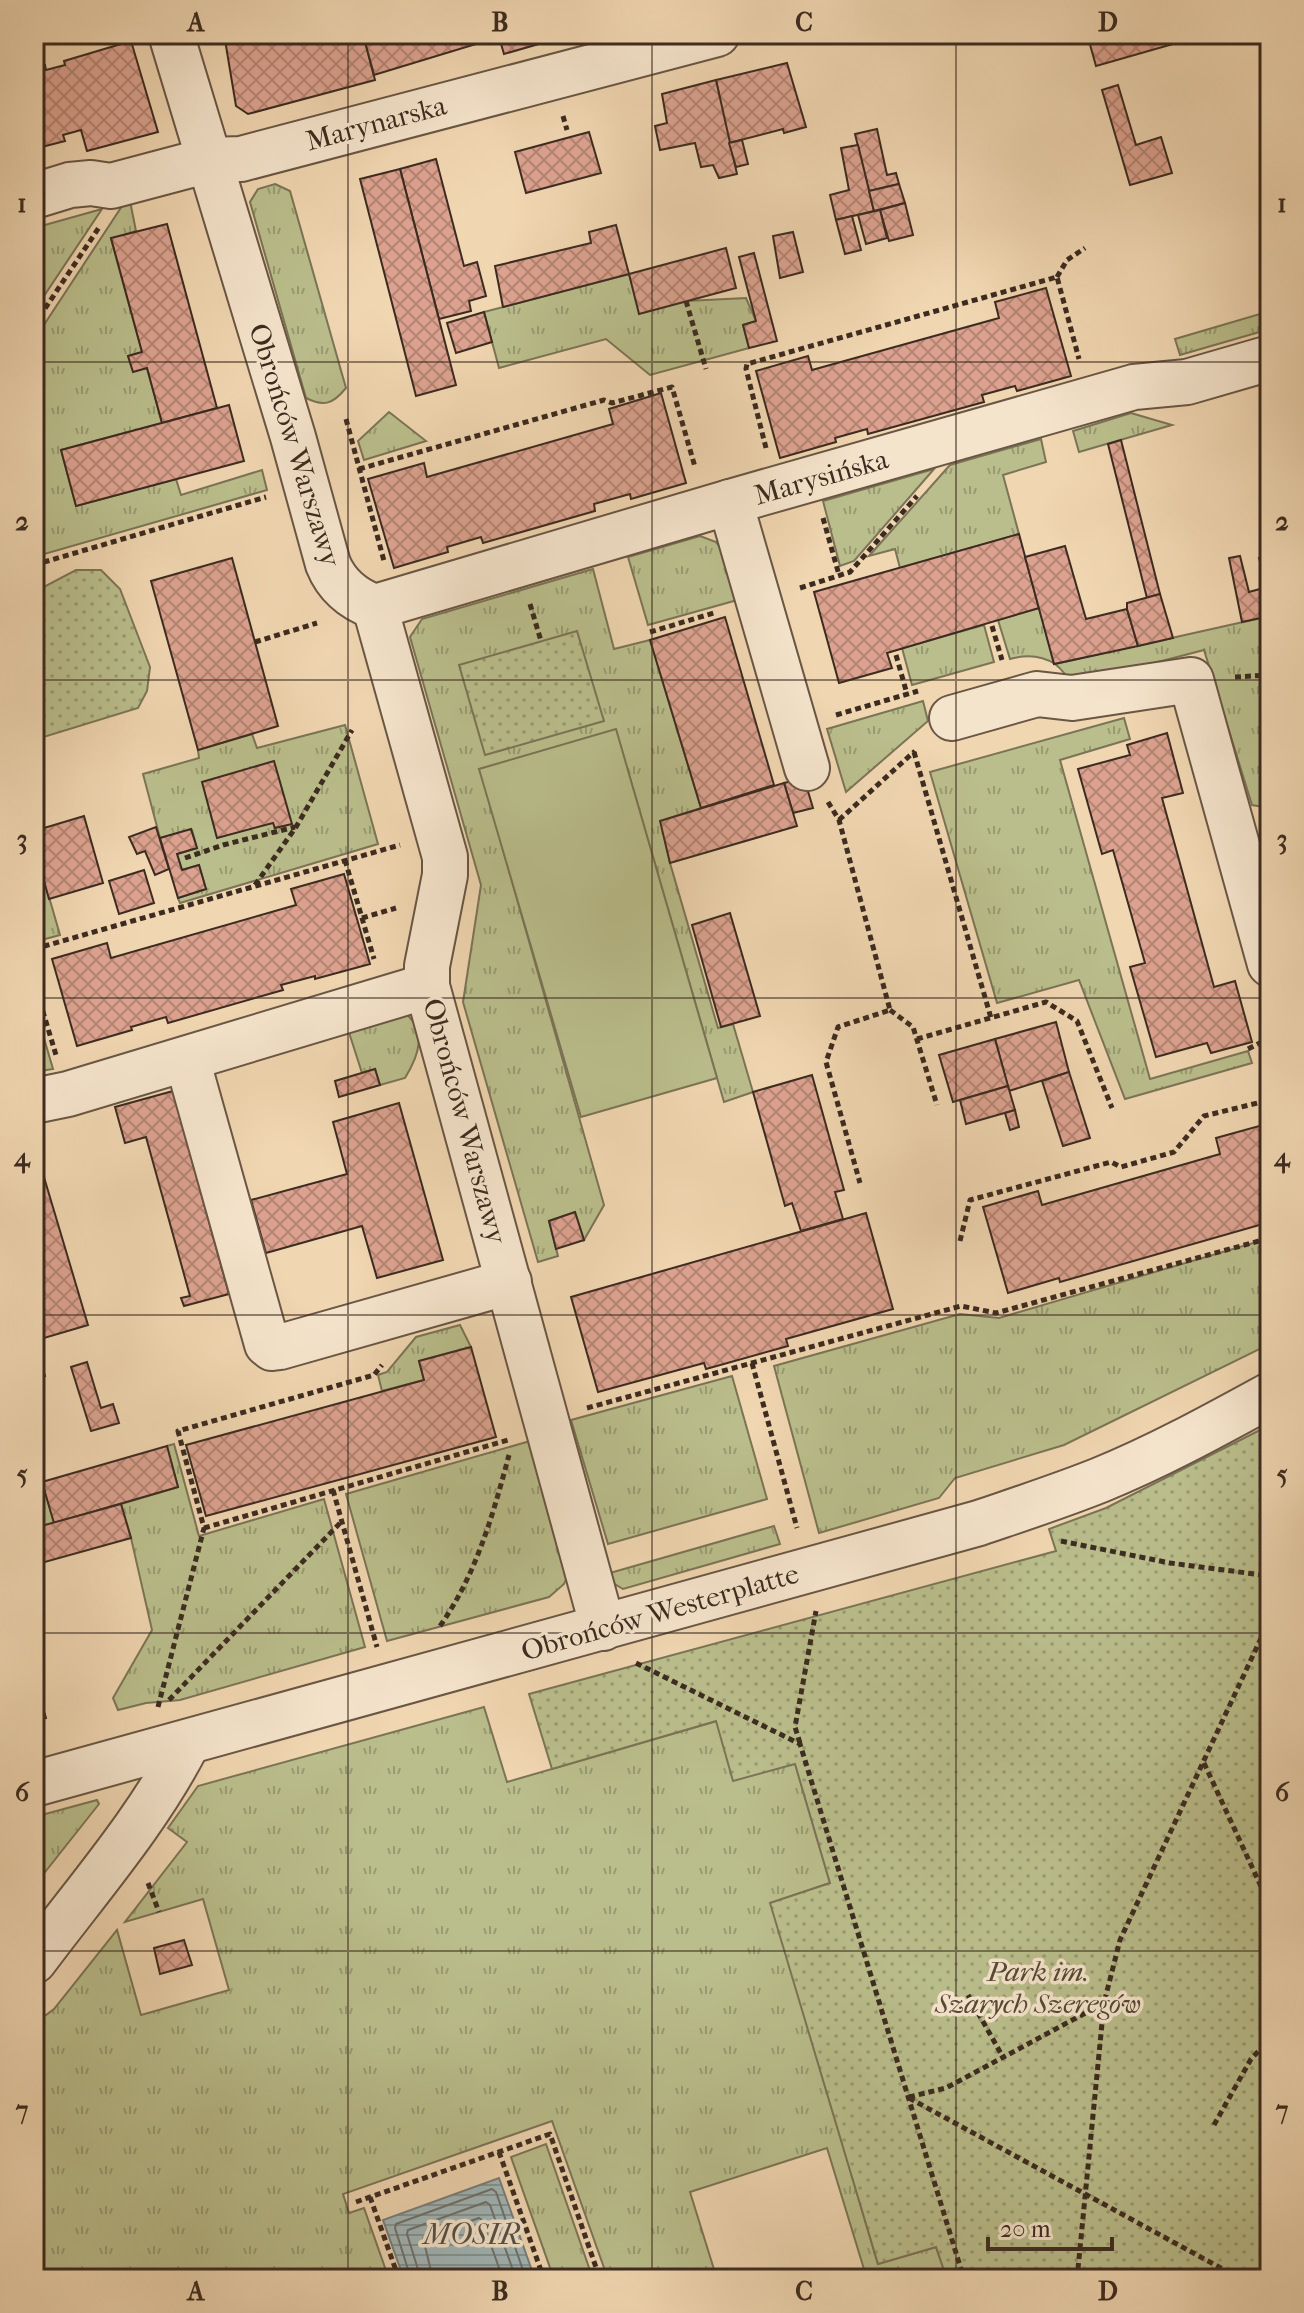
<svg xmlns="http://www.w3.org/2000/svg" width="1304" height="2313" font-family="'IM FELL French Canon',serif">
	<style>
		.grass { fill: url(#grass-tufts); stroke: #7b7456; stroke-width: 2 }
		.park { fill: url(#park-dots); stroke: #7b7456; stroke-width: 2 }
		.pitch { fill: #babe8c; stroke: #7b7456; stroke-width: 2 }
		.water { fill: url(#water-rules); stroke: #787e7b; stroke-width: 2 }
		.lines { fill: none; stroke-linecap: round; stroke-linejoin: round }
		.shore { stroke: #6e706c; stroke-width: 2 }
		.building { fill: url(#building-cross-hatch); stroke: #3c2b20; stroke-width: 2 }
		.minor-casing { stroke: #695644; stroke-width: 48 }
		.path { stroke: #3c2b20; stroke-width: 5; stroke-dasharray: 6 4; stroke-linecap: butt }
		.minor { stroke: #f5e4cc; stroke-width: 44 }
		.grid { fill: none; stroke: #3c2b20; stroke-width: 2; stroke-opacity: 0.55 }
		.labels { text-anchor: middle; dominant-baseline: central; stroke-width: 7; stroke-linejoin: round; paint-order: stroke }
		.street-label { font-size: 28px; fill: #3c2b20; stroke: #f5e4cc }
		.park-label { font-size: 28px; font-style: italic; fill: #554836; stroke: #f5e4cc }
		.water-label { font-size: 30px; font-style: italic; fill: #554e46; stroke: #f5e4cc }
		.neatline { fill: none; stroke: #3c2b20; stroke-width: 3 }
		.grid-label { font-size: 26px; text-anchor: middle; font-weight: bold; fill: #3c2b20 }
	</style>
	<defs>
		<pattern id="grass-tufts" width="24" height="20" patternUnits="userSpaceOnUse" patternTransform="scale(2)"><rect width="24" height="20" fill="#babe8c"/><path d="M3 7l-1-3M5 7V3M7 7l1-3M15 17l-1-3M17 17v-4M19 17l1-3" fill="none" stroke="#989b72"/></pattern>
		<pattern id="park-dots" width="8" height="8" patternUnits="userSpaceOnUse" patternTransform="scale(2)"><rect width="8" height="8" fill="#babe8c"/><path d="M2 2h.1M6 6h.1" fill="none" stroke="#989b72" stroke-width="1.8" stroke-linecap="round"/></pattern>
		<pattern id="water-rules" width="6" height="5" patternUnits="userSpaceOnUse" patternTransform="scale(2)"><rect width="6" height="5" fill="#a0b6b8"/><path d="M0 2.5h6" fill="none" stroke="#849495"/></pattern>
		<pattern id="building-cross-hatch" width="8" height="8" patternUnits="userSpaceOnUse" patternTransform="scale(2)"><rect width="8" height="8" fill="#dca28f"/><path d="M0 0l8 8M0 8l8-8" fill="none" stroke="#b48474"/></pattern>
	</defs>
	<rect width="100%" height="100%" fill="#f0d6b1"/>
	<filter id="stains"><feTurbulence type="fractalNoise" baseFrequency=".0025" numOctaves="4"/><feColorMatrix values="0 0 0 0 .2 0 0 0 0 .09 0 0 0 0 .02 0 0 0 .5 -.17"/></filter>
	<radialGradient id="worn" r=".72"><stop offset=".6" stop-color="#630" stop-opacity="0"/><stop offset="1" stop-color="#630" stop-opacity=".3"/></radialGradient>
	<g class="grass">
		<path d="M 275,184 L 290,191 L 346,388 C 333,404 324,407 306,398 L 250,202 L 258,189 Z"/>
		<polygon points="130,201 136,231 111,239 142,352 128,356 133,371 147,368 162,423 61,450 76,506 176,479 181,495 262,470 267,490 34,557 34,340 124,203"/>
		<polygon points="102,209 34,311 34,228"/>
		<polygon points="629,274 640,313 686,301 746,298 756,321 743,325 749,348 650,375 606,339 499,368 484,312"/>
		<polygon points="1270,311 1270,329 1180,355 1175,339"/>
		<polygon points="389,412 426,441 364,460 358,441"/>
		<polygon points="1131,413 1172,425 1079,452 1073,431"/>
		<polygon points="1041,439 1046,462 1003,475 1019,534 900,568 895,549 869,556 950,465"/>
		<polygon points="934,469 854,561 840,566 823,501"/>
		<polygon points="700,536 716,542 726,554 741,599 648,625 628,557"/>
		<polygon points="593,569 614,649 650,640 701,808 661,821 670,863 718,1028 733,1024 753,1092 724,1102 616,730 480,769 604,1205 584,1240 575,1212 549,1221 558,1256 538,1262 463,1002 481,885 410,637 422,619"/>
		<path d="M 1039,608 L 1055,664 L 1270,616 L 1270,808 L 1252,805 L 1204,650 L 1081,682 C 1063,678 1068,674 1055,664 C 1041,655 1024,655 1010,659 L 998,620 Z"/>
		<polygon points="984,625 994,662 912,685 902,648"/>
		<polygon points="923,701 928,721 846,792 827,729"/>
		<polygon points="1124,718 1130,739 1060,760 1150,1079 1248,1051 1252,1063 1125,1099 1079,980 997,1003 930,772"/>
		<polygon points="345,725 378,844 180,903 178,898 206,889 199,865 182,870 177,854 197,848 192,830 160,838 143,774 199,758 198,750 252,734 257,748"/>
		<polygon points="34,845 60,935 34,942"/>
		<polygon points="34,1004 53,1069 34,1072"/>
		<path d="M 403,1011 C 428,1031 419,1055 405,1078 L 380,1085 L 375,1069 L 362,1073 L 345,1020 Z"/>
		<polygon points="1270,1238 1270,1344 1064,1445 955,1478 939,1498 819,1533 774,1366 960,1314 999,1318"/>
		<polygon points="460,1325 471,1347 419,1361 424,1380 382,1391 378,1375 387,1372 416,1337"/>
		<polygon points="732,1376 767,1499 608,1544 571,1420"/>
		<polygon points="537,1439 572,1567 564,1584 549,1597 387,1641 346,1494"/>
		<polygon points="174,1444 199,1536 324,1499 365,1647 180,1700 146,1703 118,1710 113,1698 152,1630 131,1538 121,1504 178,1487 167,1446"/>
		<polygon points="34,1454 54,1523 34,1528 34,1516 38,1514 34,1499"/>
		<polygon points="774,1526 780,1544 623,1589 613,1583 610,1573"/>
		<polygon points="484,1707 507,1782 717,1721 795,1763 830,1883 771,1903 878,2264 936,2247 947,2279 867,2279 827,2148 690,2192 717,2279 608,2279 552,2121 343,2194 349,2213 364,2208 389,2279 34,2279 34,2024 54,2009 117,1930 141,2015 229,1990 203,1899 125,1922 187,1842 168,1828 198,1786"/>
		<polygon points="97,1800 99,1804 34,1886 34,1817"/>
		<polygon points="546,2144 593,2279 554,2279 511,2157"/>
	</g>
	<g class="park">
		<polygon points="76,570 101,570 120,589 150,667 147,691 138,708 34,740 34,592"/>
		<polygon points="577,631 604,721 485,755 459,665"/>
		<polygon points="1270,1425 1270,2279 947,2279 936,2247 878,2264 770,1903 830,1883 795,1764 733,1781 716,1721 552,1769 529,1694 1056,1551 1049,1529 1106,1508"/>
	</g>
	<polygon class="pitch" points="616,729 717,1078 581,1117 479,769"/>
	<polygon class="water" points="499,2178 535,2279 404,2279 383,2220"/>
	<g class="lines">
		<g class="shore">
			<polyline points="411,2279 395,2228 396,2224 492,2189 496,2192 526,2279"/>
			<polyline points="421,2279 407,2234 408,2230 486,2202 490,2205 516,2279"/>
			<polyline points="433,2279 423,2238 479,2218 482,2220 503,2279"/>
		</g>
	</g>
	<g class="building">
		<polygon points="224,34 363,34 375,80 248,114 236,106"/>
		<polygon points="363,34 554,34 556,39 504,54 499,37 374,75"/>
		<polygon points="1087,34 1208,34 1096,66"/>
		<polygon points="131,41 158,132 87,151 81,130 63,135 65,141 34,149 34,68 45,65 46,70 65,65 64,61"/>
		<polygon points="787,63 806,127 784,133 783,129 729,143 716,80"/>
		<polygon points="716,80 737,174 719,178 713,165 701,167 695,143 660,150 655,126 667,123 662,94"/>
		<polygon points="1118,85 1136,145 1161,137 1172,173 1130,185 1102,90"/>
		<polygon points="877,129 887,175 896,173 899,184 869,191 855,134"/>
		<polygon points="589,132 601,173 526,193 515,152"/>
		<polygon points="742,140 748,164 736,167 729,143"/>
		<polygon points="858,145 874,211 836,220 830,195 849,190 841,148"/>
		<polygon points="436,159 464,266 477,262 486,296 469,301 471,311 439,319 400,169"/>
		<polygon points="400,169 456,385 416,396 360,179"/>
		<polygon points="899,184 905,203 874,211 869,191"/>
		<polygon points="905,203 913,235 889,241 880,210"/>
		<polygon points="880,210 887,238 866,244 858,215"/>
		<polygon points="852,216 861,250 845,254 836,220"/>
		<polygon points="167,224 217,408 162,423 147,368 133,372 128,356 142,352 111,238"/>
		<polygon points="616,225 629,274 503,307 495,266 591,243 589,232"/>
		<polygon points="793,232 803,272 780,278 773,236"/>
		<polygon points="726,248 736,288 639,314 629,274"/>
		<polygon points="754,253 777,341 749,348 743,325 756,321 739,257"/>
		<polygon points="1046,288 1071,376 1017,391 1015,386 982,395 984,402 868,434 867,429 835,438 836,442 780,458 756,371 808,356 812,370 999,318 995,302"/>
		<polygon points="484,312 492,342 456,353 447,323"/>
		<polygon points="661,393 686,483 631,499 630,494 594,504 595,511 483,543 481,537 447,547 448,552 394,568 368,479 424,463 427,477 613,424 609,409"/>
		<polygon points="229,405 244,461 76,506 61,450"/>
		<polygon points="1121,440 1160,594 1147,598 1108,444"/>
		<polygon points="1019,534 1039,608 887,653 892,668 839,683 814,592"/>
		<polygon points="1065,546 1086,619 1127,609 1138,646 1054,664 1025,557"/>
		<polygon points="1270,555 1270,616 1242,622 1229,558 1240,556 1249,592 1267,587 1259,558"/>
		<polygon points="232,558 278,726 198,750 151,581"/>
		<polygon points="1160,594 1173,638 1138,646 1127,609 1127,603"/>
		<polygon points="725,617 774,785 701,808 650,640"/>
		<polygon points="1167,733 1183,793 1162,798 1214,987 1235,981 1252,1042 1211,1053 1207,1043 1156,1057 1130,967 1145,963 1113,850 1102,854 1078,769 1130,755 1127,745"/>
		<polygon points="274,761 292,824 275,828 273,823 217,838 202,782"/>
		<polygon points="804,778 813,808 793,813 784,783"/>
		<polygon points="784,783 797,826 670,863 660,821"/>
		<polygon points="84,816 103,883 49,899 34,845 34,831"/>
		<polygon points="156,827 169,869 155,875 145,851 137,854 129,837"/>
		<polygon points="191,829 197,848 177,854 182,870 199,865 206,889 178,898 160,838"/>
		<polygon points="144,870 154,903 119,914 109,881"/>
		<polygon points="344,874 370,964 315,979 315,976 281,985 283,990 168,1023 166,1017 131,1027 132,1030 77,1046 52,959 107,943 111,958 296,905 291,889"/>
		<polygon points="730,913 760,1016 721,1027 692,925"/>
		<polygon points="1056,1022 1069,1072 1009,1091 995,1039"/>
		<polygon points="995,1039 1008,1086 953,1102 939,1055"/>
		<polygon points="375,1069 380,1085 339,1097 335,1081"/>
		<polygon points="1069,1072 1090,1138 1063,1146 1042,1081"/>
		<polygon points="812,1075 844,1190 835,1192 843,1219 801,1231 792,1203 785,1206 753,1092"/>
		<polygon points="1008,1086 1015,1110 966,1124 960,1100"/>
		<polygon points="173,1091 229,1294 184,1306 181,1298 190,1296 146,1137 125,1143 115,1107"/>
		<polygon points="399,1103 443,1260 377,1278 362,1226 266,1253 251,1200 347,1174 333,1122"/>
		<polygon points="1015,1110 1019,1127 1010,1130 1005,1113"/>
		<polygon points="1270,1123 1270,1222 1060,1282 1059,1278 1008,1293 983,1207 1038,1191 1042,1205 1220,1154 1216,1138"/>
		<polygon points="38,1157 88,1325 34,1341 34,1159"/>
		<polygon points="575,1212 584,1240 556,1249 549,1221"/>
		<polygon points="866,1213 893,1309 786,1339 788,1346 706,1369 704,1363 598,1392 571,1297"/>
		<polygon points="471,1347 496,1437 206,1516 186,1445 424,1380 419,1361"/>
		<polygon points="39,1355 45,1376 34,1379 34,1357"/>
		<polygon points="87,1362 101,1408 113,1404 119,1423 91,1431 71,1367"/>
		<polygon points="34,1379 41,1395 34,1397"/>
		<polygon points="34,1397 43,1427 34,1429"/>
		<polygon points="167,1446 178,1487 54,1523 42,1482"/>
		<polygon points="121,1504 131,1538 34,1565 34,1528"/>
		<polygon points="34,1676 46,1718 34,1721"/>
		<polygon points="184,1940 192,1965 160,1974 154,1948"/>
	</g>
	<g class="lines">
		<defs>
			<g id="minor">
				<path d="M 171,34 L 293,437 L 328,564 C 337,586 353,599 375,607"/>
				<polyline points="34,196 70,185 91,183 111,186 209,160 241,159 717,34"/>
				<polyline points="730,502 807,768"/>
				<polyline points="375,607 445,857 445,875 427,966 427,986 603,1628"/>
				<polyline points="375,607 730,502 1134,387 1187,382 1270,358"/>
				<polyline points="952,718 1037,694 1072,698 1191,680 1270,964"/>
				<polyline points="187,1059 267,1344 272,1348 280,1347 509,1282"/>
				<polyline points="34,1101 68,1094 427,986"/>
				<path d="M 34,1784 L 979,1523 C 1020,1509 1060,1496 1100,1480 C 1159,1456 1215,1425 1270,1395"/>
				<path d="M 34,1961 C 87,1890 148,1821 188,1742"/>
			</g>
		</defs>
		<use href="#minor" class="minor-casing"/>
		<g class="path">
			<polyline points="563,116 567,130"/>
			<polyline points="1057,277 1067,260 1085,248"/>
			<polyline points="686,301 706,369"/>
			<polyline points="34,325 100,226"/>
			<polyline points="346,419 384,561"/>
			<polyline points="766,448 746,369 747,364 1057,277 1079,359"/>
			<polyline points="359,469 604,400 612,403 672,387 695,467"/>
			<polyline points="823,518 839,575"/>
			<polyline points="34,565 266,497"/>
			<polyline points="800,588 850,572 917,496"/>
			<polyline points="530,604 541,641"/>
			<polyline points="992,626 1002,660"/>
			<polyline points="650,632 717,612"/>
			<polyline points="255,642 317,623"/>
			<polyline points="896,655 907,694"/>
			<polyline points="1235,677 1270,675"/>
			<polyline points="836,715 918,691"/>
			<polyline points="914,752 991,1018"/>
			<polyline points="828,802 839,820 890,1010 838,1027 826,1062 860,1183"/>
			<polyline points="839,820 915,751"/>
			<polyline points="185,858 223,845 295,827"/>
			<polyline points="345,860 374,959"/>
			<polyline points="255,885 296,827 352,730"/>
			<polyline points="362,918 396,908"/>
			<polyline points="34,949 400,845"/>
			<polyline points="34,982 56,1055"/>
			<polyline points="890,1010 913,1027 937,1105"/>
			<polyline points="917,1039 1046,1002 1077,1021 1112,1108"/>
			<polyline points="1248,1049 1270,1038"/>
			<polyline points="960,1241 970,1200 1111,1162 1121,1167 1174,1152 1204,1116 1270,1100"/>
			<polyline points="752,1363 797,1528"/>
			<polyline points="587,1408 961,1306 996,1313 1270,1238"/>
			<polyline points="333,1490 377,1647"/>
			<polyline points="204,1528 508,1440"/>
			<polyline points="1061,1541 1170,1563 1270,1576"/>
			<path d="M 440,1626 C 476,1575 493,1515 509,1455"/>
			<polyline points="636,1663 800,1744 964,2279"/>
			<polyline points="169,1700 342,1521"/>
			<polyline points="158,1707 204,1528 178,1431 374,1375 382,1365"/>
			<polyline points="800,1743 795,1727 816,1611"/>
			<polyline points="1204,1763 1270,1906"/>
			<polyline points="148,1883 159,1912"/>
			<polyline points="968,1995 1004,2059"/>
			<polyline points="909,2097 946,2088 1104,2003"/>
			<polyline points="909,2098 1241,2279"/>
			<polyline points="1214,2125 1251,2059 1270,2039"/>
			<polyline points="499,2152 544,2279"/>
			<polyline points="370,2197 399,2279"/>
			<polyline points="356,2202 550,2134 600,2279"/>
			<polyline points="1077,2279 1104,2003 1120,1940 1270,1619"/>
		</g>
		<use href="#minor" class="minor"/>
	</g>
	<path class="grid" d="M 348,34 L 348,2279M 652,34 L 652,2279M 956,34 L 956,2279M 34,362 L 1270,362M 34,680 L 1270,680M 34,998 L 1270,998M 34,1315 L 1270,1315M 34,1633 L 1270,1633M 34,1951 L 1270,1951"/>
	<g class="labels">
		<g class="street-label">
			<text transform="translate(376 123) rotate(-15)">Marynarska</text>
			<text transform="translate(295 445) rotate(73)">Obrońców Warszawy</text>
			<text transform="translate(821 477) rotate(-16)">Marysińska</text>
			<text transform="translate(465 1121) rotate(75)">Obrońców Warszawy</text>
			<text transform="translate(660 1612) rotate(-16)">Obrońców Westerplatte</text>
		</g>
		<g class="park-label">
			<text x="1038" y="1971">Park im.<tspan x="1038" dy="32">Szarych Szeregów</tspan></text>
		</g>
		<g class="water-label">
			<text x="472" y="2234">MOSIR</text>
		</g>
	</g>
	<rect width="1304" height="2313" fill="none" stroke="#f0d6b1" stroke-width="88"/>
	<path d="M988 2237v12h124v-12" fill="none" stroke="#3c2b20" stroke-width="4"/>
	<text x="1000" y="2237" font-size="24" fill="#3c2b20" stroke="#f5e4cc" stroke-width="6" paint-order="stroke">20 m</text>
	<rect x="44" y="44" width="1216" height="2225" class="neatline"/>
	<g class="grid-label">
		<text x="196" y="31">A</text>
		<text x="500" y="31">B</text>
		<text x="804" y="31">C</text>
		<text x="1108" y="31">D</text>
		<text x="22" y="212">1</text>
		<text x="1282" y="212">1</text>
		<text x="22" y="530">2</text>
		<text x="1282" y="530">2</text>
		<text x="22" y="848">3</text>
		<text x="1282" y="848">3</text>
		<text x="22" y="1166">4</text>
		<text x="1282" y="1166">4</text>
		<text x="22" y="1483">5</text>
		<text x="1282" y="1483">5</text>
		<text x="22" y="1801">6</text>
		<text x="1282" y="1801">6</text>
		<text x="22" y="2119">7</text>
		<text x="1282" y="2119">7</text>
		<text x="196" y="2300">A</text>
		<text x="500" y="2300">B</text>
		<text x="804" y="2300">C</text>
		<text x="1108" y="2300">D</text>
	</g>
	<rect width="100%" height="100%" filter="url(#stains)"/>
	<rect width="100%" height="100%" fill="url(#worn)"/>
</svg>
